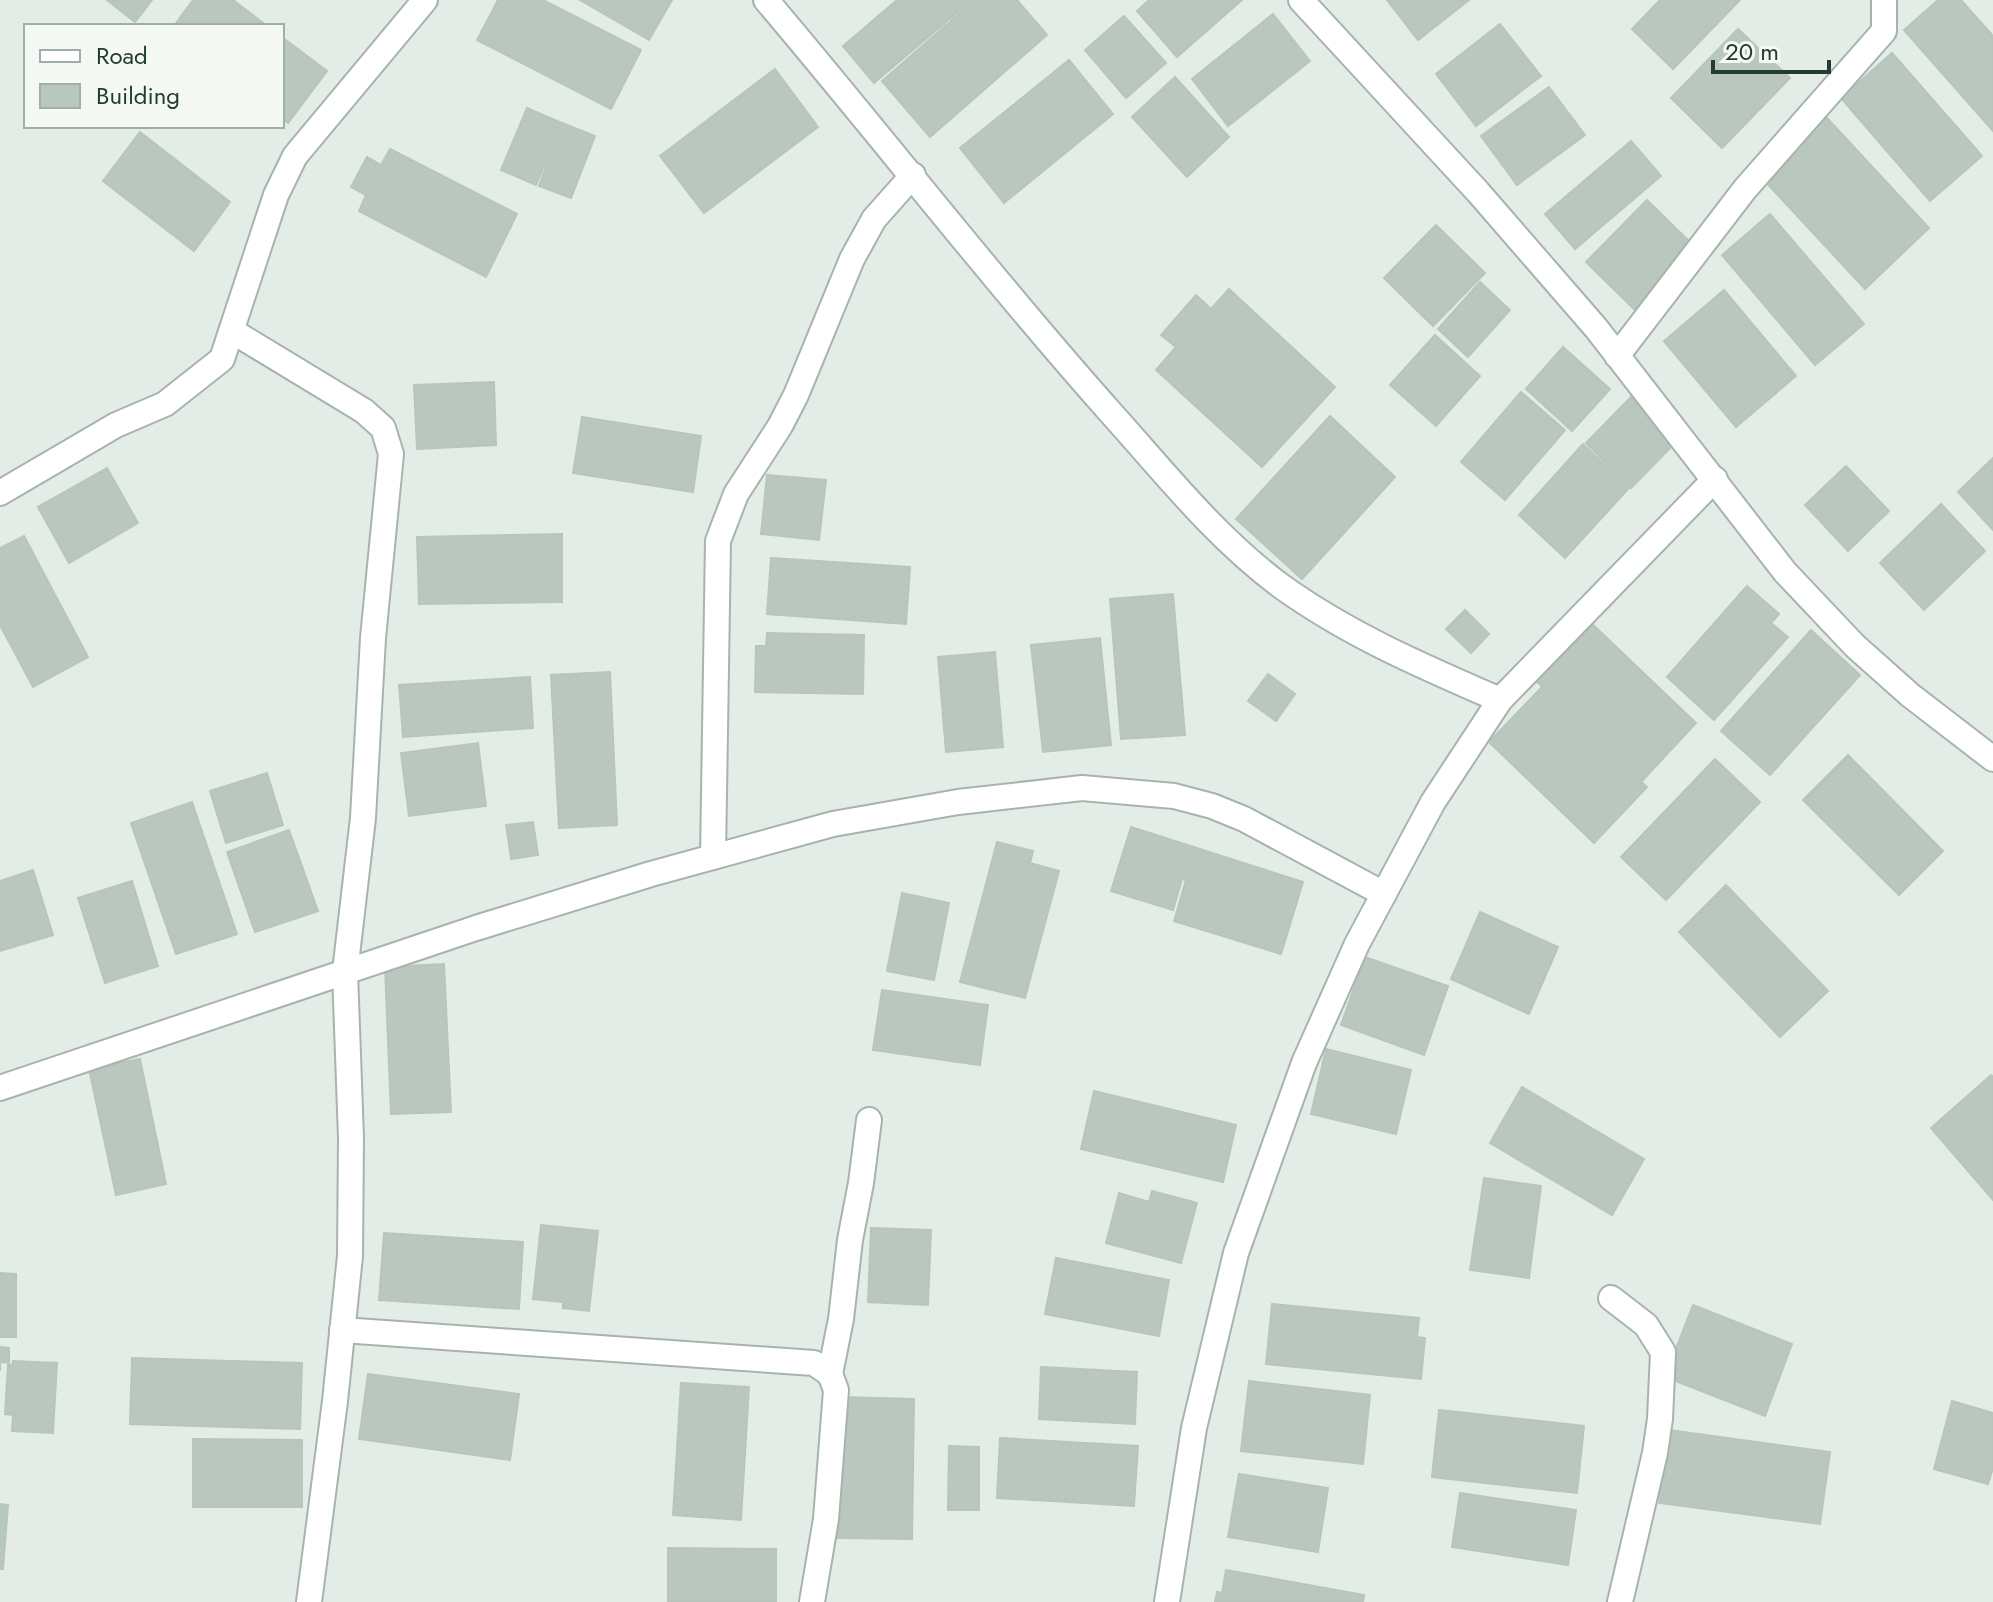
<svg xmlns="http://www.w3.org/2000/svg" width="1993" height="1602" font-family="Jost,sans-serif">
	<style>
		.building { fill: #bac7bf; stroke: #b7c6bc; stroke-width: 2 }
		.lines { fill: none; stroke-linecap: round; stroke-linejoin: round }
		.minor-casing { stroke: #a7b4ac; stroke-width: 28 }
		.minor { stroke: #fff; stroke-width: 24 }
	</style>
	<rect width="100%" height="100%" fill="#e4ece7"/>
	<g class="building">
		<polygon points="107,0 152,0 135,22"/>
		<polygon points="193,0 233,0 267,26 174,26"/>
		<polygon points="498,0 543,0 641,50 611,109 477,40"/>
		<polygon points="580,0 672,0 649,40"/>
		<polygon points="897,0 972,0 874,83 843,46"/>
		<polygon points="975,0 1017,0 1047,35 930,137 882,81"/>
		<polygon points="1149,0 1242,0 1177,57 1137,11"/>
		<polygon points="1387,0 1469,0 1418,40"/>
		<polygon points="1660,0 1740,0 1673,69 1632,29"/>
		<polygon points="1938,0 1961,0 1993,36 1993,131 1904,30"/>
		<polygon points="1273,14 1310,61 1228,126 1192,79"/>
		<polygon points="1124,16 1166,63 1126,98 1085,50"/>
		<polygon points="1500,24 1541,76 1476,126 1436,74"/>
		<polygon points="1738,29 1790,78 1722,148 1671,98"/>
		<polygon points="282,37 327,71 288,123 282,118"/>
		<polygon points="1892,53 1982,156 1930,201 1841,98"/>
		<polygon points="1069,60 1113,114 1004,203 960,148"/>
		<polygon points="775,69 818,127 704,213 660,156"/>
		<polygon points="1175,77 1229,137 1187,177 1132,117"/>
		<polygon points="1549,87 1585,135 1517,185 1481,136"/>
		<polygon points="527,108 562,123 536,185 501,170"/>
		<polygon points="1827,118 1929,228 1865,289 1762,178"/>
		<polygon points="562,123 595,136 571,198 539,186"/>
		<polygon points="140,132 230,202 194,251 103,181"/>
		<polygon points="1631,141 1661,176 1575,249 1545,214"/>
		<polygon points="390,149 517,214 486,277 359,211 366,195 351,187 367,157 381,165"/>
		<polygon points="1647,200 1695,247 1634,309 1586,262"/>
		<polygon points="1770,214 1864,324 1815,365 1722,255"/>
		<polygon points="1436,225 1485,273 1433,326 1384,278"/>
		<polygon points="1480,282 1510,310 1468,357 1438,329"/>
		<polygon points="1229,289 1335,387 1262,467 1156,370 1176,347 1161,335 1196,295 1211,309"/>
		<polygon points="1724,290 1796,376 1736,427 1664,341"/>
		<polygon points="1435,335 1480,376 1436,426 1390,385"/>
		<polygon points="1563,347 1610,389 1572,431 1526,389"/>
		<polygon points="494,382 496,445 417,449 414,385"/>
		<polygon points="1521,392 1565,430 1505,500 1461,462"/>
		<polygon points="1632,396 1677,441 1631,488 1586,443"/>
		<polygon points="1330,416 1395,477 1302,579 1236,519"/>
		<polygon points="582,417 701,436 693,492 573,473"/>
		<polygon points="1583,444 1629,488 1565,558 1519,515"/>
		<polygon points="1993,458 1993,530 1958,492"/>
		<polygon points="1846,466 1889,511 1848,551 1805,505"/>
		<polygon points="107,468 138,523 69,563 38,507"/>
		<polygon points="767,475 826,480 819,540 761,534"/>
		<polygon points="1941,504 1985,551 1924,610 1880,563"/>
		<polygon points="562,534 562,602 419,604 417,537"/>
		<polygon points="24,536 88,657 33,687 0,625 0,548"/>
		<polygon points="771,558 910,567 906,624 767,614"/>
		<polygon points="1747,586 1779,614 1771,623 1788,637 1714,720 1667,677"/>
		<polygon points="1173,594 1185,735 1121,739 1110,599"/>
		<polygon points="1465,610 1489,634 1471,653 1446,629"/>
		<polygon points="1588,620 1696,723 1642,781 1534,679"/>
		<polygon points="1811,630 1860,675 1770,775 1721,731"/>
		<polygon points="767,633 864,635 863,694 755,692 756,646 766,646"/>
		<polygon points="1100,638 1111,745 1043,752 1031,645"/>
		<polygon points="995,652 1003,747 946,752 938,657"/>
		<polygon points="610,672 617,825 559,828 551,675"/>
		<polygon points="1268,674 1295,694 1276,721 1248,701"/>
		<polygon points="530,677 533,728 403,737 399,685"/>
		<polygon points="1542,687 1647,787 1594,843 1489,742"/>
		<polygon points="478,743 486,806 409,816 401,753"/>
		<polygon points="1848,755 1943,851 1899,895 1803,800"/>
		<polygon points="1715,759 1760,802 1666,900 1621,857"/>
		<polygon points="267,773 283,825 226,843 210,791"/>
		<polygon points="192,802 237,934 176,954 131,823"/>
		<polygon points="533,822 538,855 511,859 506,825"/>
		<polygon points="1131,827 1303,882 1281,954 1174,921 1186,880 1182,879 1173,910 1111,891"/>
		<polygon points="289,830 318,911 255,932 227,852"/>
		<polygon points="997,842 1033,851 1030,863 1059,871 1025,998 960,982"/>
		<polygon points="33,870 53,935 0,951 0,881"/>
		<polygon points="132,881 158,966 105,983 78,898"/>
		<polygon points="1726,885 1828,991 1780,1037 1679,932"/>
		<polygon points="902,893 949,903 934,980 887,971"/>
		<polygon points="1480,912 1558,947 1529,1014 1451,979"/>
		<polygon points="1365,957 1448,986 1424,1055 1341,1025"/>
		<polygon points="444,964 451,1112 391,1114 385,967"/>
		<polygon points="882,990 988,1005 980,1065 873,1050"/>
		<polygon points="1326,1049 1411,1070 1396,1134 1311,1114"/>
		<polygon points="140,1059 166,1184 116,1195 89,1069"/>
		<polygon points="1991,1075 1993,1077 1993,1200 1931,1128"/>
		<polygon points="1522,1087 1644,1159 1612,1215 1490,1143"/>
		<polygon points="1094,1091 1236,1125 1223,1182 1081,1149"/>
		<polygon points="1484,1178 1541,1186 1529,1278 1470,1270"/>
		<polygon points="1152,1191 1197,1203 1181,1263 1106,1243 1119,1193 1149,1202"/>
		<polygon points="541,1225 598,1231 589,1311 563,1308 563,1302 533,1299"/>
		<polygon points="871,1228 931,1230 928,1305 868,1302"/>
		<polygon points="384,1233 523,1242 519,1309 379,1300"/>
		<polygon points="1056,1258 1169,1280 1159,1336 1045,1314"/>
		<polygon points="0,1273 16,1274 16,1337 0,1337"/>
		<polygon points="1272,1304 1419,1318 1417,1337 1425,1338 1421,1379 1266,1364"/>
		<polygon points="1693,1305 1792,1344 1765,1416 1665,1377"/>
		<polygon points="0,1347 9,1348 9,1363 0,1362 0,1371"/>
		<polygon points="132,1358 302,1363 300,1429 130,1424"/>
		<polygon points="13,1361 57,1363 53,1433 12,1431 13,1415 5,1414 8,1365 12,1365"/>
		<polygon points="1041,1367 1137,1372 1135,1424 1039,1419"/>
		<polygon points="368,1374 519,1394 510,1460 359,1439"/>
		<polygon points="1249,1381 1370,1395 1363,1464 1241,1451"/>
		<polygon points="681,1383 749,1387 741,1520 673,1515"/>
		<polygon points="841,1397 914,1399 912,1539 838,1538"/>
		<polygon points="1952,1401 1993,1413 1993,1468 1988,1484 1934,1469"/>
		<polygon points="1439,1410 1584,1426 1577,1493 1432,1477"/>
		<polygon points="1669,1430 1830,1452 1820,1524 1659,1503"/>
		<polygon points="1000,1438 1138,1446 1134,1506 997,1498"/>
		<polygon points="193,1439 302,1440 302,1507 193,1507"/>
		<polygon points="949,1446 979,1447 979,1510 948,1510"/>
		<polygon points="1239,1474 1328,1488 1318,1552 1228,1537"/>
		<polygon points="1460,1493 1576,1510 1568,1565 1452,1547"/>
		<polygon points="0,1504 8,1505 3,1569 0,1569"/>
		<polygon points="668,1548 776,1549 776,1602 668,1602"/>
		<polygon points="1226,1570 1364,1595 1363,1602 1215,1602 1217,1592 1222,1593"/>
	</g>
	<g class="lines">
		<defs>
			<g id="minor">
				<path d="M 766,0 C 882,137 992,279 1111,413 C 1165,473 1216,538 1281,586 C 1349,635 1424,667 1500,700"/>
				<polyline points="1301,0 1478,192 1596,328 1785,572 1855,646 1910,695 1993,759"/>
				<polyline points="232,331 364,411 383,428 391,454 373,638 363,818 345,972 351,1138 350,1256 335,1401 309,1602"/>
				<polyline points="1617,356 1745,189 1884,31 1884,0"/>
				<polyline points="0,493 116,425 165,404 222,359 276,195 295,156 425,0"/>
				<polyline points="713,857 718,541 736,494 780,426 796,395 852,259 874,219 913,175"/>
				<polyline points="0,1088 476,928 651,874 833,824 958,802 1082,788 1174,796 1212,806 1244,819 1384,894"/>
				<polyline points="1611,1298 1646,1325 1663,1352 1660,1419 1655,1453 1620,1602"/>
				<polyline points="342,1330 814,1363 830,1374 836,1390 826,1519 812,1602"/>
				<polyline points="830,1374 841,1319 850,1240 861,1183 869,1120"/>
				<polyline points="1167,1602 1194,1428 1236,1253 1304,1063 1357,944 1433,802 1500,700 1715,479"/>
			</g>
		</defs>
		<use href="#minor" class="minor-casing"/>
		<use href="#minor" class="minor"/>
	</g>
	<rect x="24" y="24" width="260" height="104" fill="#f5f9f6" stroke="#a2aea7" stroke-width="2"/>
	<rect x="40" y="50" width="40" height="12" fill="#ffffff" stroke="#a2aea7" stroke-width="2"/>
	<text x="96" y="64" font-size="24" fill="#253d30">Road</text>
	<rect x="40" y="84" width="40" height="24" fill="#bac7bf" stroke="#a2aea7" stroke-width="2"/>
	<text x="96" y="104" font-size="24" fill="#253d30">Building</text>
	<path d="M1713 60v12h116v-12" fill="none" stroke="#253d30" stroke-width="4"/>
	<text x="1725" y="60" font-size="24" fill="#253d30" stroke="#f5f9f6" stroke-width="6" paint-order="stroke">20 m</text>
</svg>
